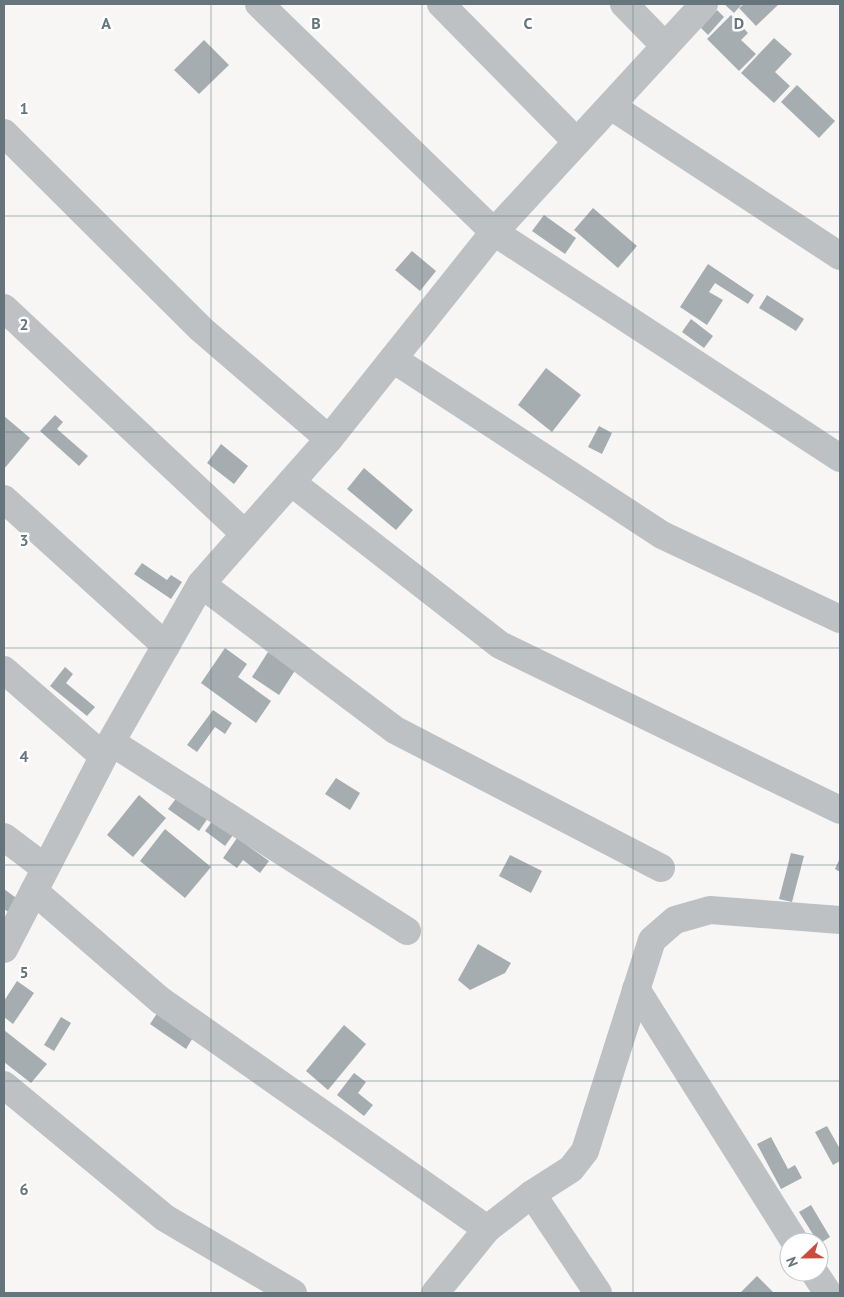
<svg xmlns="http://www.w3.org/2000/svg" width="844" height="1297" font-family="'PT Sans',sans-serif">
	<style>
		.building { fill: #a5adb0 }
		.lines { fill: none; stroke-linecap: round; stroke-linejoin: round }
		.minor { stroke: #bdc1c4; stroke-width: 28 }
		.grid { fill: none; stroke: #66757b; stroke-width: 1; stroke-opacity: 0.55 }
		.grid-label { font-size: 16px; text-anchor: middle; font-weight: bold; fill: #66757b; stroke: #fff; stroke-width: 5; stroke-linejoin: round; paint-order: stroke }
	</style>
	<rect width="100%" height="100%" fill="#f7f6f4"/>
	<g class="building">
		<polygon points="724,4 742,4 734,13"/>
		<polygon points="744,4 779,4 756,26 739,8"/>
		<polygon points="717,10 724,17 708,35 701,28"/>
		<polygon points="731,15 748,33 741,40 756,54 739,71 707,39"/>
		<polygon points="774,38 792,54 775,72 790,86 774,103 741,73"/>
		<polygon points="204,40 229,65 199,94 174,70"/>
		<polygon points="797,85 835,121 819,138 781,102"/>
		<polygon points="593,208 637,246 618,268 574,230"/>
		<polygon points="544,215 576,238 565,254 532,231"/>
		<polygon points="412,251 436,271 420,291 395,270"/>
		<polygon points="708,264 754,295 748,304 715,283 709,292 723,300 707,325 680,307"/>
		<polygon points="767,295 804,319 796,331 759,308"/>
		<polygon points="691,319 713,336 704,348 682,332"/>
		<polygon points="546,368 581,395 552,432 518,405"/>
		<polygon points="55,415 63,422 57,429 88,456 79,466 40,431"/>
		<polygon points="4,416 30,438 4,469"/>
		<polygon points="599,426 612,433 602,454 588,447"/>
		<polygon points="221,444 248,466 234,484 207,463"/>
		<polygon points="364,468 413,510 396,530 347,489"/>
		<polygon points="142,563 167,580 171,575 182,582 171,599 134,574"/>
		<polygon points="225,648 247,664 238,677 271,701 256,723 201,683"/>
		<polygon points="268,652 296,669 279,695 252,677"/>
		<polygon points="65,667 73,674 66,683 95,707 87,716 50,686"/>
		<polygon points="213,710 232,723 225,734 215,727 197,752 187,745"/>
		<polygon points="336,778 360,793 350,810 325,794"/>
		<polygon points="139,795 166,818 133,857 107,835"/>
		<polygon points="178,796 208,818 199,831 168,809"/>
		<polygon points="213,820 233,835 225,846 205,831"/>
		<polygon points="165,829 211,867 185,898 140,861"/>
		<polygon points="237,838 269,861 260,873 243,860 237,868 223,858"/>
		<polygon points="791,853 804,856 792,902 779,899"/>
		<polygon points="510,855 542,871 531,893 499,876"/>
		<polygon points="840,858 840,872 835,869"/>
		<polygon points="4,889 23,903 14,916 4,909"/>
		<polygon points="478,944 511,963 505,973 470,990 458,980"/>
		<polygon points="17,981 34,993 13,1024 4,1017 4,1001"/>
		<polygon points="158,1012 194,1036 186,1049 150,1024"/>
		<polygon points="61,1017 71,1023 54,1051 44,1045"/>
		<polygon points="344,1025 366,1044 328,1090 306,1071"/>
		<polygon points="4,1030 47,1064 31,1083 4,1062"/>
		<polygon points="354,1073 366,1082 358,1093 373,1105 364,1116 337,1095"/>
		<polygon points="827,1126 840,1149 840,1161 833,1165 815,1132"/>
		<polygon points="771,1137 788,1169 795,1165 802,1178 781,1189 757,1144"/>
		<polygon points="811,1205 830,1237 819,1244 799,1212"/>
		<polygon points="757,1276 774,1293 740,1293"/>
	</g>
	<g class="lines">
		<g class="minor">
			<polyline points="259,4 494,232 840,458"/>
			<polyline points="441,4 577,142"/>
			<polyline points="624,4 665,46"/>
			<polyline points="611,106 840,256"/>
			<polyline points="4,133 201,329 329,439"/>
			<polyline points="4,308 245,534"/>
			<polyline points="393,359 662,535 840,619"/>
			<polyline points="291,482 500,645 840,810"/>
			<polyline points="4,499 166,646"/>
			<polyline points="201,584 395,730 661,868"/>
			<polyline points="4,670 103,756"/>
			<polyline points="111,742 407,931"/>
			<polyline points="4,837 45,868"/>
			<polyline points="34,891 160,1000 487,1229"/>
			<polyline points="4,949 111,742 201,584 329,439 494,232 704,4"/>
			<polyline points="636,989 795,1242"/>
			<polyline points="4,1085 165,1218 293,1293"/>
			<polyline points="532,1194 598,1293"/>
			<polyline points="814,1272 828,1293"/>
			<polyline points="435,1293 487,1229 532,1194 571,1169 585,1151 652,940 675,920 710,910 840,920"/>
		</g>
	</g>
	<path class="grid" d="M 211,4 L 211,1293M 422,4 L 422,1293M 633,4 L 633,1293M 4,216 L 840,216M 4,432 L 840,432M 4,648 L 840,648M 4,865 L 840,865M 4,1081 L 840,1081"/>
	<g class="grid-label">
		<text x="106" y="29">A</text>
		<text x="316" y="29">B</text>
		<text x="528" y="29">C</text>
		<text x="739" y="29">D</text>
		<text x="24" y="114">1</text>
		<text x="24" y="330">2</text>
		<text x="24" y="546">3</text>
		<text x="24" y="762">4</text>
		<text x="24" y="978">5</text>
		<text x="24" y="1195">6</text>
	</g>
	<rect width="844" height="1297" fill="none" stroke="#66757b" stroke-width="10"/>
	<g transform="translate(804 1257) rotate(248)"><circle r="24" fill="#ffffff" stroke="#c2c8ca"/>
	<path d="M0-4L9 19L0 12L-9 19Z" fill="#cc4b3f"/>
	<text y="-8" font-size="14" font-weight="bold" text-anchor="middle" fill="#66757b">N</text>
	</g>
</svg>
